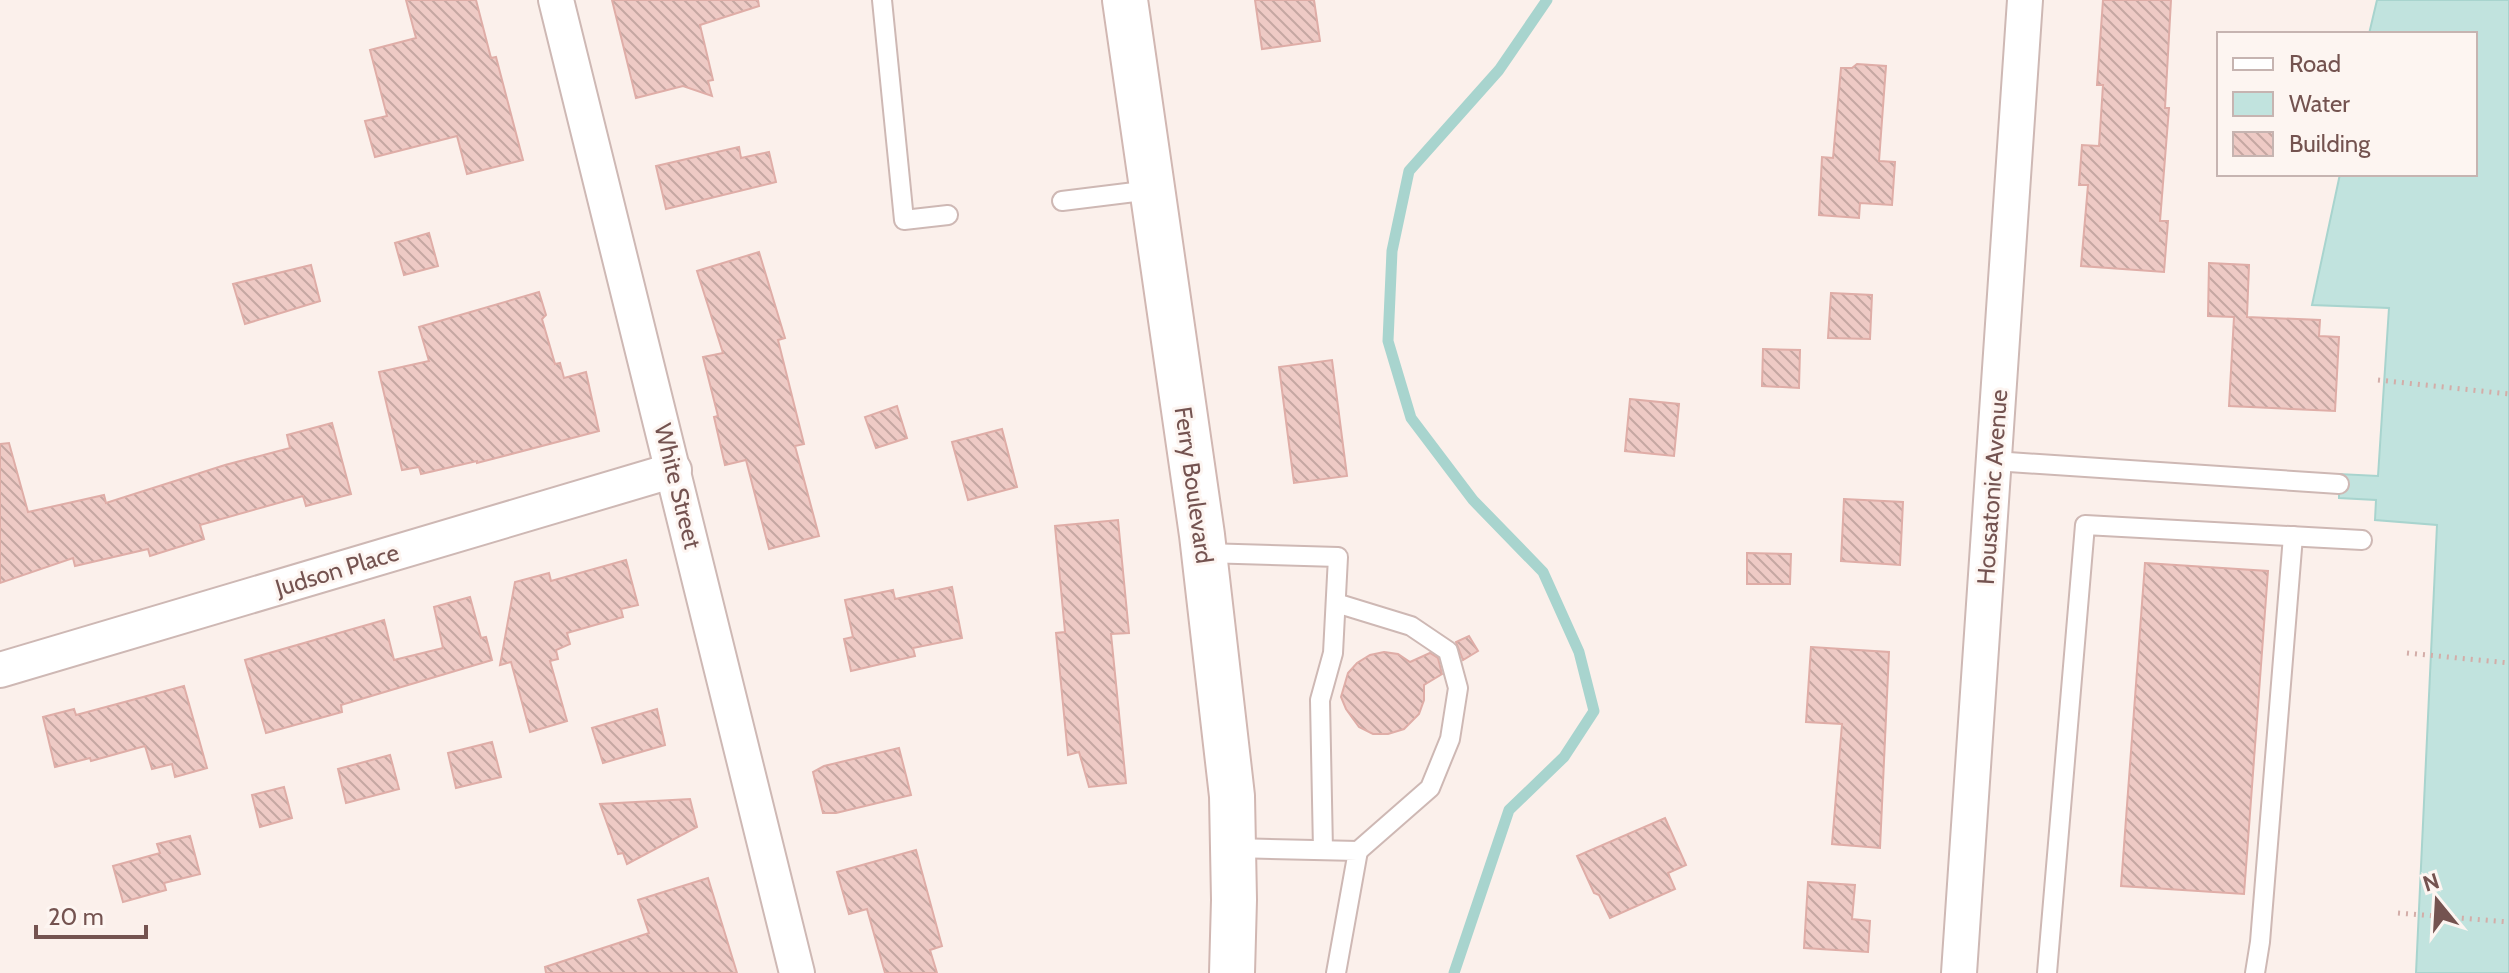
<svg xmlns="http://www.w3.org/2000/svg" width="2509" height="973" font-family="Cabin,sans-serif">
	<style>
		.water { fill: #c1e3de; stroke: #a8d4ce; stroke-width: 2 }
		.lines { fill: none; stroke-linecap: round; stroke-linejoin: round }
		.stream { stroke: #a8d4ce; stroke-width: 11 }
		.building { fill: url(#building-back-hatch); stroke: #dfada7; stroke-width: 2 }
		.lane-casing { stroke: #ceb8b4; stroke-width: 22 }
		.street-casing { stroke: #ceb8b4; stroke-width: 38 }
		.secondary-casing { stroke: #d1b7b2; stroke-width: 48 }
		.path { stroke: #d3ada8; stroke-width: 5; stroke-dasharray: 2 6; stroke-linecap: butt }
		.lane { stroke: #fff; stroke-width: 18 }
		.street { stroke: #fff; stroke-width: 34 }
		.secondary { stroke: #fff; stroke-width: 44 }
		.labels { text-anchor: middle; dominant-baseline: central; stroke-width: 6; stroke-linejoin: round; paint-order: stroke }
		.street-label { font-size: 24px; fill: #745350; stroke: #fdf5f1 }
	</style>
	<defs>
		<pattern id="building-back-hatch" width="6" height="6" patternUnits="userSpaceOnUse" patternTransform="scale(2)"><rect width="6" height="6" fill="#eecac5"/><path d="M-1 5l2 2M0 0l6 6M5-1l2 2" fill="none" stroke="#c5a7a2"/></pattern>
	</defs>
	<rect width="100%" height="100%" fill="#fbf0eb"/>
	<polygon class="water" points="2377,0 2509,0 2509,973 2416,973 2437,525 2375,520 2376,500 2339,498 2339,474 2378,476 2389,308 2312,305 2340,174 2475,174 2475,34 2369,34"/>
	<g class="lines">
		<polyline class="stream" points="1454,973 1509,810 1564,757 1594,711 1579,652 1543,572 1473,500 1411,418 1388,341 1392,251 1409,171 1499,70 1547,0"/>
	</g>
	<g class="building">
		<polygon points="406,0 476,0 491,58 496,57 523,160 467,174 457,136 375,157 365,121 387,116 370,50 416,38"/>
		<polygon points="612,0 758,0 759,6 700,25 713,80 708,81 712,96 683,86 636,98"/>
		<polygon points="1255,0 1314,0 1320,41 1262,49"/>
		<polygon points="2103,0 2171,0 2165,108 2169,108 2160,221 2168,221 2164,272 2081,266 2088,185 2079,185 2082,145 2099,146 2103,85 2097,85"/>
		<polygon points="1857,64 1886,66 1879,161 1895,162 1892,205 1860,203 1859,218 1819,215 1822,157 1833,158 1841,68 1852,68"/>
		<polygon points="739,147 741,158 769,152 776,182 666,209 656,166"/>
		<polygon points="429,233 438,266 404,275 395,243"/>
		<polygon points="759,252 785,338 778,340 804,444 795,446 819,536 769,549 746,460 725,465 714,417 718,416 703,357 723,353 697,271"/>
		<polygon points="2209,263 2249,265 2247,317 2320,320 2319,336 2339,337 2335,411 2229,406 2234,317 2208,316"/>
		<polygon points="311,265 320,301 245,324 233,284"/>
		<polygon points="539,292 546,315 542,319 555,364 560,363 564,378 586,372 599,431 477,463 477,461 421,474 419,467 402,470 379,372 429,361 419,327"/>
		<polygon points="1831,293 1872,295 1870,339 1828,338"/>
		<polygon points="1763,349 1800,350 1799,388 1762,386"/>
		<polygon points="1332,360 1347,476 1294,483 1279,367"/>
		<polygon points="1630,399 1679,404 1674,456 1625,451"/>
		<polygon points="897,406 907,438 876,448 865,417"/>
		<polygon points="332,423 351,494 306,506 303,496 200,525 204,539 150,556 148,549 75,566 73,558 0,583 0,444 9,443 28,512 104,495 106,503 225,465 290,448 287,435"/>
		<polygon points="1002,429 1017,487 968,500 952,442"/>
		<polygon points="1844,499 1903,502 1900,565 1841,561"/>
		<polygon points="1118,520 1129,633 1111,634 1126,783 1089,787 1079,752 1068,755 1056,633 1065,632 1055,526"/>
		<polygon points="1747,553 1791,554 1790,584 1747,584"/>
		<polygon points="626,560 638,605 621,609 623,617 567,633 570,644 556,650 558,659 550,661 567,721 530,732 511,662 500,665 515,582 549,573 551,581"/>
		<polygon points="2145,563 2268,571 2244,894 2121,886"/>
		<polygon points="952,587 962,638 913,648 915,656 851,671 844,639 853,637 845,600 893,590 895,599"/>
		<polygon points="470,597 481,638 486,637 492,660 341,705 342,712 266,733 245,660 384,620 394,660 443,648 434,607"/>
		<polygon points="1469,636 1478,651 1463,660 1456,642"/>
		<polygon points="1811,647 1889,652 1880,848 1832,844 1842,724 1806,722"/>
		<polygon points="1384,652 1398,654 1410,662 1430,653 1438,658 1442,674 1424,685 1424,700 1419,714 1404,729 1388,734 1373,734 1359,727 1346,709 1341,697 1348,673 1357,663 1370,655"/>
		<polygon points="184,686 207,768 175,777 172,764 152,769 145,746 91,761 90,758 55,767 43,717 74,709 76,715"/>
		<polygon points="657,709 665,745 603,763 592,728"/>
		<polygon points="492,742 501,777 456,788 448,753"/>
		<polygon points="899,748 911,795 836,813 823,813 813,772 824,766"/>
		<polygon points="390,755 399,789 346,803 338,769"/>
		<polygon points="284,787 292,818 260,827 252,795"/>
		<polygon points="690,799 697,827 627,864 623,853 618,854 600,804"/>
		<polygon points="1665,818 1686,865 1668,873 1675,889 1610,918 1599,895 1594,893 1577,856"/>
		<polygon points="190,836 200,874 164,883 166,890 123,902 113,866 160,853 157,844"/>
		<polygon points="916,850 942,946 930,950 937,973 885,973 867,909 849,914 837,872"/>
		<polygon points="708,878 737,973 546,973 545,967 649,933 638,900"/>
		<polygon points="1808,882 1855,885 1852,919 1870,921 1868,952 1804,948"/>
	</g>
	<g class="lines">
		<defs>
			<g id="lane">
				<polyline points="882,0 904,220 948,215"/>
				<polyline points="1062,201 1151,190"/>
				<polyline points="1994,461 2339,484"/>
				<polyline points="1204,553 1338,557 1333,653 1320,700 1323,850"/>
				<polyline points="1336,603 1411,626 1448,651 1458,688 1450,739 1430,788 1358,851"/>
				<polyline points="1233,848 1358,851 1336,973"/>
				<polyline points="2047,973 2085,525 2362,540"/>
				<polyline points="2255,973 2260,942 2293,536"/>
			</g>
			<g id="street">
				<polyline points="556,0 797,973"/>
				<polyline points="0,670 674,470"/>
				<polyline points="1959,973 2025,0"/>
			</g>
			<polyline id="secondary" points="1125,0 1202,535 1232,796 1234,900 1232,973"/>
		</defs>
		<use href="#lane" class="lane-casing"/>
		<use href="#street" class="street-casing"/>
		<use href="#secondary" class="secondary-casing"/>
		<g class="path">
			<polyline points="2378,380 2509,394"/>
			<polyline points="2407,653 2509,663"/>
			<polyline points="2398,913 2509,922"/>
		</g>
		<use href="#lane" class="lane"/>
		<use href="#street" class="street"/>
		<use href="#secondary" class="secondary"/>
	</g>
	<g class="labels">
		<g class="street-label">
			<text transform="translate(1194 485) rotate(82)">Ferry Boulevard</text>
			<text transform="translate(678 486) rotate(76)">White Street</text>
			<text transform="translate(1992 487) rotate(-86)">Housatonic Avenue</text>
			<text transform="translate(337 570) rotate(-17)">Judson Place</text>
		</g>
	</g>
	<rect x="2217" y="32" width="260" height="144" fill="#fdf5f1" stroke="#c6b4b1" stroke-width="2"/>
	<rect x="2233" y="58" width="40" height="12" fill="#ffffff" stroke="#c6b4b1" stroke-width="2"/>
	<text x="2289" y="72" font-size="24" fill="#745350">Road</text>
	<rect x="2233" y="92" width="40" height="24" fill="#c1e3de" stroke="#c6b4b1" stroke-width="2"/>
	<text x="2289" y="112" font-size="24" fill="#745350">Water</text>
	<rect x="2233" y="132" width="40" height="24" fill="url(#building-back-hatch)" stroke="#c6b4b1" stroke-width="2"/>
	<text x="2289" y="152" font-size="24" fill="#745350">Building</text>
	<g transform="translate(2437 901) rotate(342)" stroke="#fdf5f1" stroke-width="6" paint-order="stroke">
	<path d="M0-6L14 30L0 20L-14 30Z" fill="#745350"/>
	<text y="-12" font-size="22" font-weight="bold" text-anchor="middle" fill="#745350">N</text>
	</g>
	<path d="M36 925v12h110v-12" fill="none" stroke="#745350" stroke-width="4"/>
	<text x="48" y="925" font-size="24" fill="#745350" stroke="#fdf5f1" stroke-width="6" paint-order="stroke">20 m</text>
</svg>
